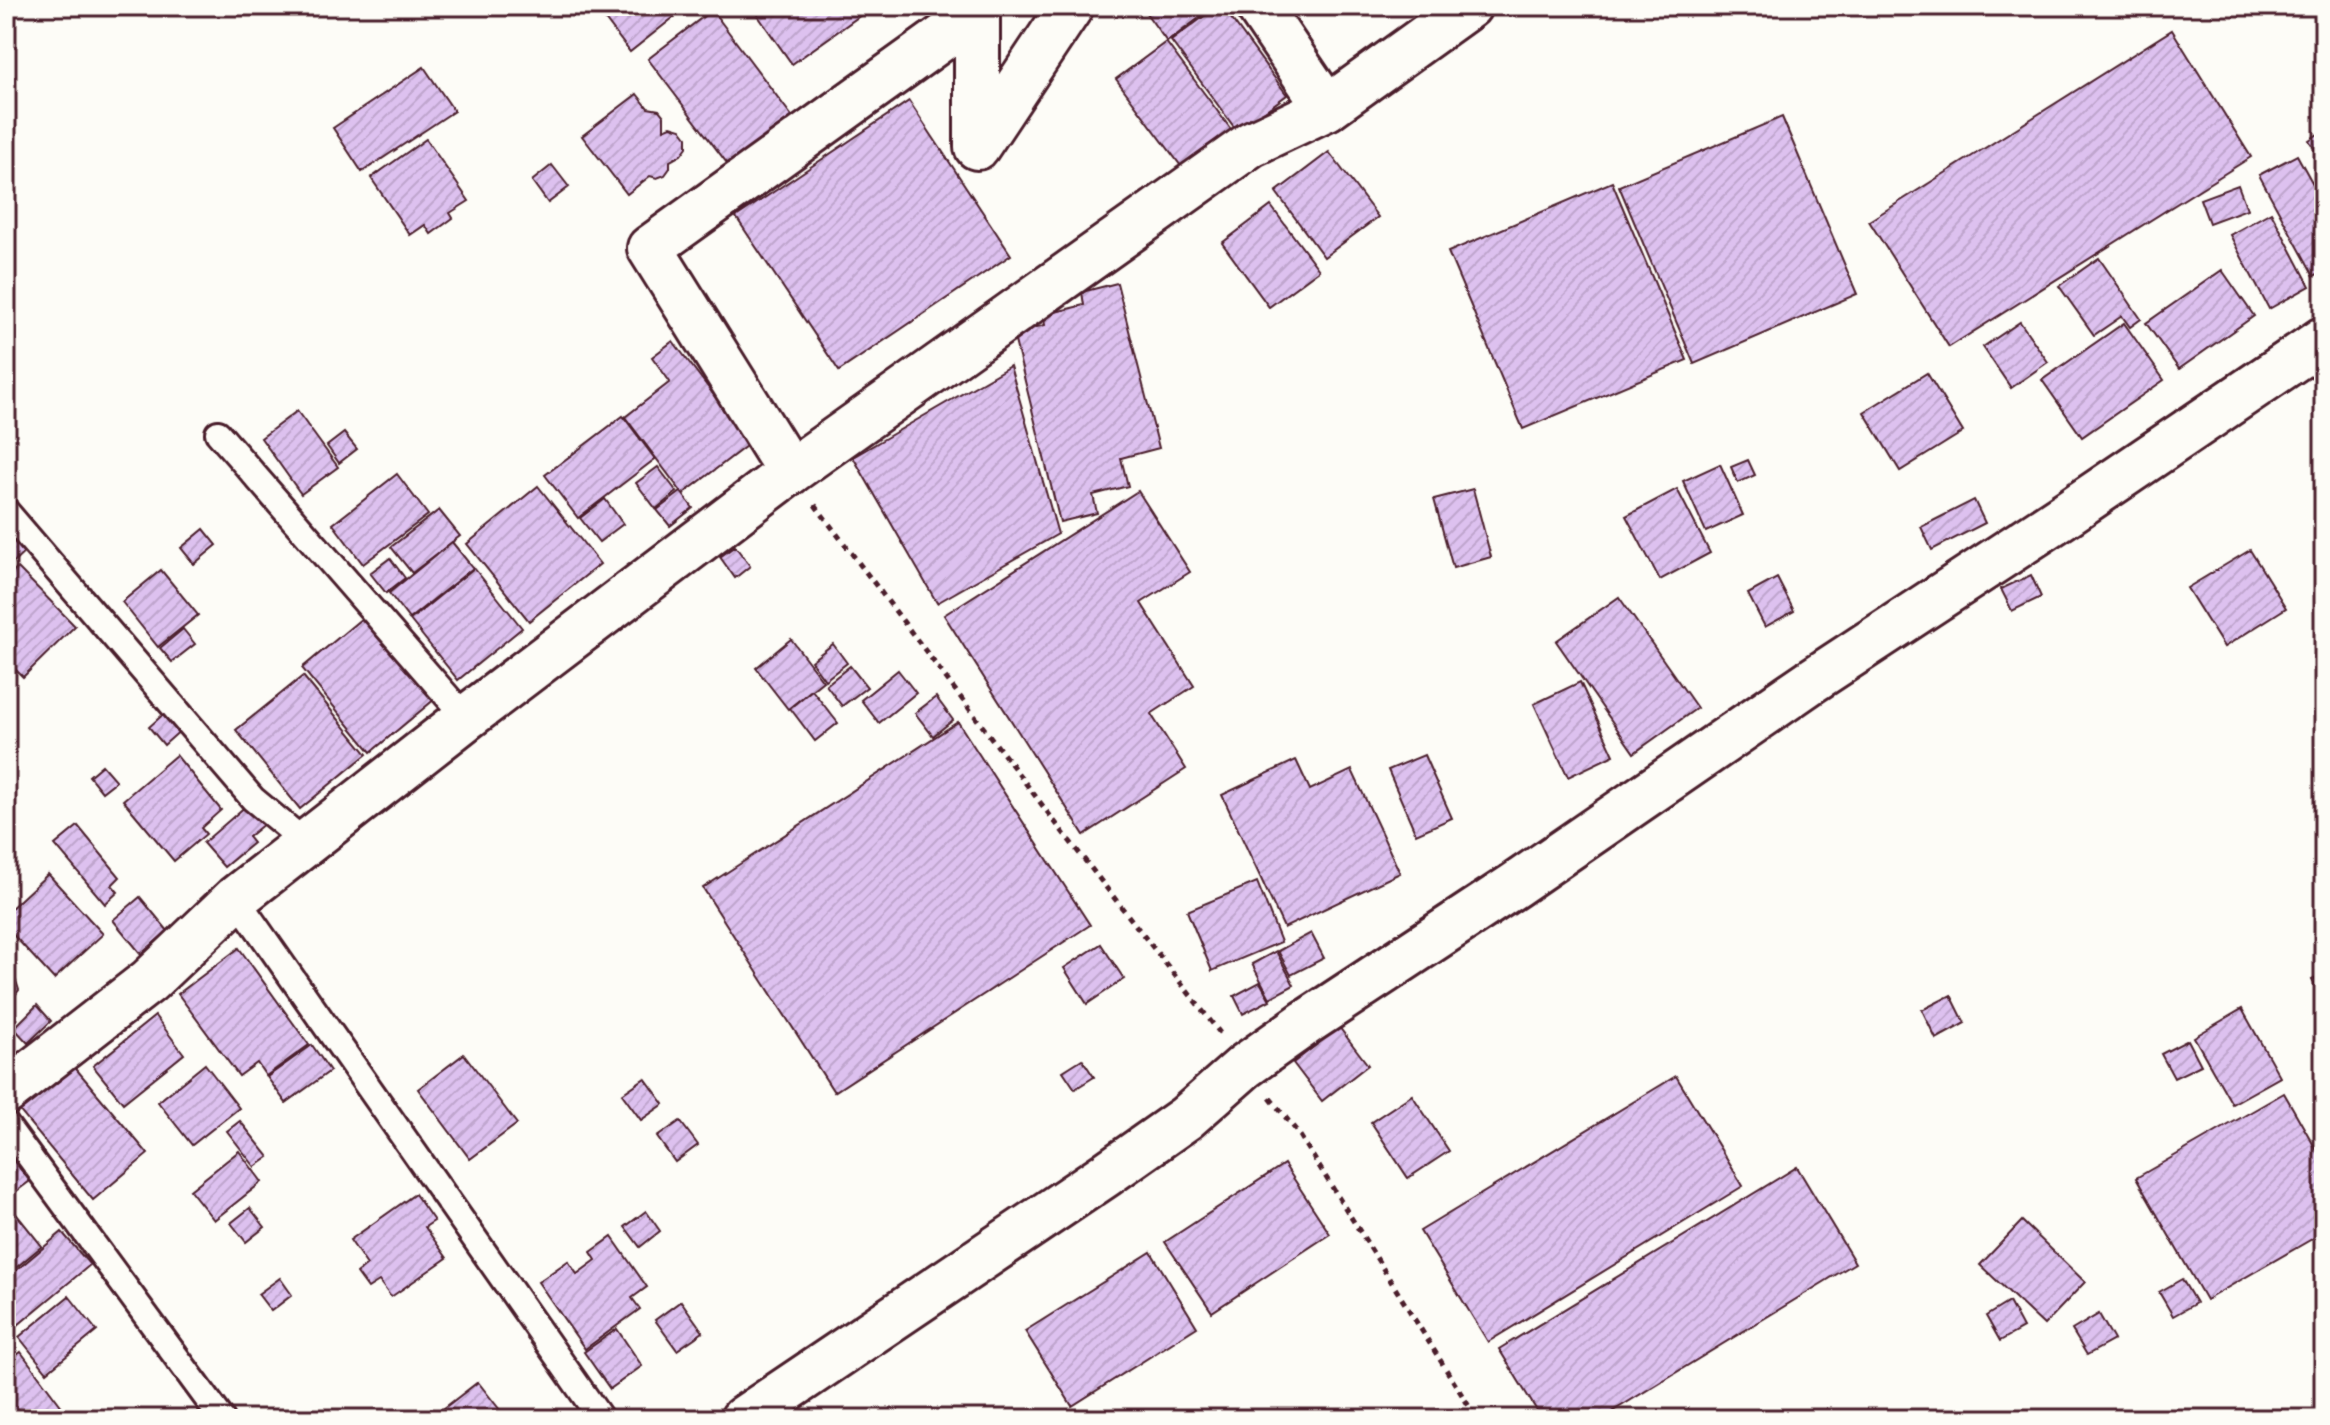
<svg xmlns="http://www.w3.org/2000/svg" width="2330" height="1425" font-family="Pangolin,sans-serif">
	<style>
		.building { fill: url(#building-hatch); stroke: #4a1f2b; stroke-width: 2 }
		.lines { fill: none; stroke-linecap: round; stroke-linejoin: round }
		.lane-casing { stroke: #4a1f2b; stroke-width: 30 }
		.street-casing { stroke: #4a1f2b; stroke-width: 50 }
		.secondary-casing { stroke: #4a1f2b; stroke-width: 50 }
		.path { stroke: #4a1f2b; stroke-width: 5; stroke-dasharray: 6 6; stroke-linecap: butt }
		.lane { stroke: #fdfcf7; stroke-width: 24 }
		.street { stroke: #fdfcf7; stroke-width: 44 }
		.secondary { stroke: #fdfcf7; stroke-width: 44 }
	</style>
	<defs>
		<pattern id="building-hatch" width="6" height="6" patternUnits="userSpaceOnUse" patternTransform="scale(2)"><rect width="6" height="6" fill="#ddc1ef"/><path d="M-1 1l2-2M0 6l6-6M5 7l2-2" fill="none" stroke="#bfa5cd"/></pattern>
	</defs>
	<rect width="100%" height="100%" fill="#fdfcf7"/>
	<filter id="ink" filterUnits="userSpaceOnUse"><feTurbulence type="fractalNoise" baseFrequency=".0125" numOctaves="2"/><feDisplacementMap in="SourceGraphic" scale="16" xChannelSelector="R" yChannelSelector="G"/><feConvolveMatrix kernelMatrix="1 2 1 2 8 2 1 2 1" color-interpolation-filters="sRGB"/></filter>
	<g filter="url(#ink)">
		<g class="building">
			<polygon points="595,6 688,6 630,52"/>
			<polygon points="751,6 871,6 872,7 792,64"/>
			<polygon points="1141,6 1215,6 1167,42"/>
			<polygon points="1218,6 1222,6 1287,95 1237,131 1171,41"/>
			<polygon points="712,10 794,119 730,167 648,59"/>
			<polygon points="2172,30 2251,157 1949,347 1869,221"/>
			<polygon points="1166,42 1233,132 1184,170 1116,79"/>
			<polygon points="424,67 454,111 362,172 333,128"/>
			<polygon points="637,94 648,108 659,110 664,116 664,129 671,126 681,129 687,137 687,147 681,155 670,161 670,168 665,175 657,178 650,176 627,194 582,136"/>
			<polygon points="909,101 1011,255 839,371 736,217"/>
			<polygon points="1782,117 1857,294 1694,364 1619,186"/>
			<polygon points="2324,130 2324,165 2309,140"/>
			<polygon points="426,139 469,201 450,213 453,218 431,234 425,225 410,235 371,178"/>
			<polygon points="1329,152 1378,217 1324,257 1276,192"/>
			<polygon points="2297,155 2324,204 2324,271 2314,276 2259,175"/>
			<polygon points="552,165 569,187 548,203 532,181"/>
			<polygon points="1612,182 1687,360 1523,429 1448,252"/>
			<polygon points="2238,185 2247,209 2209,223 2200,199"/>
			<polygon points="1271,206 1319,270 1269,307 1222,243"/>
			<polygon points="2271,212 2310,286 2269,309 2230,235"/>
			<polygon points="2099,258 2141,319 2130,327 2122,316 2094,335 2059,286"/>
			<polygon points="2222,270 2254,316 2179,369 2146,323"/>
			<polygon points="1117,283 1159,448 1121,458 1128,486 1093,495 1097,513 1060,522 1013,333 1045,325 1043,315 1084,305 1082,292"/>
			<polygon points="2020,322 2048,362 2011,388 1983,347"/>
			<polygon points="2124,323 2164,380 2082,437 2042,380"/>
			<polygon points="673,341 750,443 683,494 625,417 670,382 652,357"/>
			<polygon points="1010,366 1058,534 937,603 853,457"/>
			<polygon points="1927,373 1963,432 1900,471 1864,412"/>
			<polygon points="297,411 338,467 301,494 261,438"/>
			<polygon points="623,416 655,459 578,518 545,475"/>
			<polygon points="344,433 357,449 339,463 327,446"/>
			<polygon points="1748,460 1755,475 1738,483 1731,467"/>
			<polygon points="1720,464 1743,515 1706,532 1683,481"/>
			<polygon points="658,467 677,492 656,509 636,483"/>
			<polygon points="397,474 428,515 363,564 333,524"/>
			<polygon points="538,486 600,564 529,621 467,544"/>
			<polygon points="1473,489 1491,557 1453,568 1434,499"/>
			<polygon points="1677,489 1710,553 1660,580 1626,516"/>
			<polygon points="1138,491 1190,572 1141,603 1194,686 1151,714 1186,769 1084,835 944,615"/>
			<polygon points="681,492 693,508 670,526 657,510"/>
			<polygon points="605,499 623,524 599,542 580,518"/>
			<polygon points="1974,500 1985,523 1932,550 1921,527"/>
			<polygon points="439,510 460,536 412,573 391,547"/>
			<polygon points="6,524 29,548 6,570"/>
			<polygon points="204,529 217,545 194,564 181,548"/>
			<polygon points="452,542 473,568 409,619 389,593"/>
			<polygon points="735,546 750,566 735,578 720,557"/>
			<polygon points="2250,550 2286,608 2224,647 2187,588"/>
			<polygon points="390,558 405,578 386,593 370,573"/>
			<polygon points="18,568 75,626 23,677 6,660 6,579"/>
			<polygon points="474,568 522,628 458,680 410,620"/>
			<polygon points="161,570 198,615 158,647 122,602"/>
			<polygon points="2031,575 2041,597 2012,611 2001,589"/>
			<polygon points="1777,578 1794,611 1765,627 1748,594"/>
			<polygon points="1619,597 1697,708 1634,753 1556,641"/>
			<polygon points="367,614 436,698 371,752 302,668"/>
			<polygon points="183,629 195,644 172,662 160,648"/>
			<polygon points="791,639 823,681 788,709 756,668"/>
			<polygon points="833,644 847,663 825,680 811,661"/>
			<polygon points="850,666 867,687 842,706 826,685"/>
			<polygon points="898,670 916,693 879,723 861,700"/>
			<polygon points="303,676 367,754 300,809 236,730"/>
			<polygon points="1580,682 1614,755 1568,777 1534,704"/>
			<polygon points="812,690 838,723 815,741 790,708"/>
			<polygon points="936,697 953,720 933,736 915,713"/>
			<polygon points="167,711 182,729 164,745 149,727"/>
			<polygon points="958,722 1090,925 834,1092 703,888"/>
			<polygon points="176,755 221,810 201,828 206,834 174,861 123,800"/>
			<polygon points="1424,755 1452,818 1416,834 1388,770"/>
			<polygon points="1296,760 1310,790 1352,770 1400,873 1284,928 1222,795"/>
			<polygon points="102,765 116,781 102,792 89,776"/>
			<polygon points="247,805 264,824 248,837 253,843 224,867 203,843"/>
			<polygon points="78,826 120,877 112,885 118,892 105,904 55,845"/>
			<polygon points="48,874 103,934 54,979 6,927 6,913"/>
			<polygon points="1257,882 1281,942 1212,971 1187,911"/>
			<polygon points="140,897 168,931 141,954 113,920"/>
			<polygon points="1311,933 1324,958 1291,975 1278,951"/>
			<polygon points="1101,944 1124,979 1087,1004 1064,968"/>
			<polygon points="239,948 309,1045 266,1076 257,1063 239,1076 178,994"/>
			<polygon points="1276,951 1294,985 1270,998 1252,964"/>
			<polygon points="6,971 16,981 19,990 8,1004 15,1010 6,1019"/>
			<polygon points="2324,974 2324,1003 2312,980"/>
			<polygon points="1260,982 1270,1000 1243,1014 1234,996"/>
			<polygon points="1951,995 1965,1023 1936,1039 1922,1010"/>
			<polygon points="37,1005 51,1021 28,1043 14,1028"/>
			<polygon points="2242,1009 2280,1077 2232,1104 2194,1037"/>
			<polygon points="155,1016 184,1054 123,1103 93,1066"/>
			<polygon points="1339,1027 1368,1065 1322,1101 1293,1063"/>
			<polygon points="2188,1040 2201,1065 2174,1078 2161,1054"/>
			<polygon points="312,1045 330,1071 286,1103 267,1077"/>
			<polygon points="464,1054 517,1124 470,1159 418,1089"/>
			<polygon points="1082,1059 1094,1077 1075,1089 1063,1071"/>
			<polygon points="72,1064 148,1154 93,1200 18,1109"/>
			<polygon points="205,1064 239,1108 192,1145 158,1102"/>
			<polygon points="1676,1076 1743,1186 1488,1342 1420,1231"/>
			<polygon points="645,1078 664,1104 641,1120 622,1094"/>
			<polygon points="2284,1093 2324,1163 2324,1232 2206,1300 2136,1178"/>
			<polygon points="1412,1095 1449,1151 1408,1178 1371,1122"/>
			<polygon points="240,1121 269,1157 255,1167 227,1131"/>
			<polygon points="680,1121 698,1145 675,1162 657,1137"/>
			<polygon points="239,1151 262,1182 214,1220 190,1190"/>
			<polygon points="9,1155 30,1181 6,1199 6,1157"/>
			<polygon points="1284,1164 1330,1234 1212,1312 1165,1242"/>
			<polygon points="1797,1167 1855,1263 1600,1419 1542,1419 1499,1349"/>
			<polygon points="415,1194 434,1221 425,1227 447,1258 391,1297 379,1281 368,1288 357,1273 367,1265 350,1240"/>
			<polygon points="250,1208 265,1227 246,1242 231,1223"/>
			<polygon points="13,1210 42,1246 6,1276 6,1216"/>
			<polygon points="646,1211 660,1231 640,1247 625,1227"/>
			<polygon points="2022,1221 2085,1282 2044,1325 1980,1265"/>
			<polygon points="62,1232 90,1265 18,1325 6,1310 6,1279"/>
			<polygon points="612,1237 647,1287 632,1298 640,1309 585,1349 538,1282 568,1261 577,1274 596,1260 591,1252"/>
			<polygon points="1151,1252 1197,1327 1072,1406 1025,1331"/>
			<polygon points="280,1278 292,1295 271,1311 258,1294"/>
			<polygon points="2182,1279 2196,1303 2173,1316 2159,1292"/>
			<polygon points="69,1296 97,1331 47,1372 19,1337"/>
			<polygon points="681,1301 703,1332 677,1350 655,1320"/>
			<polygon points="2009,1302 2023,1328 2000,1341 1986,1316"/>
			<polygon points="2099,1314 2114,1340 2087,1355 2072,1330"/>
			<polygon points="617,1329 642,1366 610,1389 584,1352"/>
			<polygon points="21,1352 71,1419 6,1419 6,1363"/>
			<polygon points="478,1382 507,1419 430,1419"/>
		</g>
		<g class="lines">
			<defs>
				<g id="lane">
					<polyline points="218,433 466,718"/>
					<polyline points="6,511 253,799 306,843"/>
					<polyline points="236,898 601,1419"/>
					<polyline points="6,1125 222,1419"/>
				</g>
				<g id="street">
					<polyline points="1258,6 1327,108"/>
					<polyline points="790,472 650,248 977,13 977,147 1071,6"/>
					<polyline points="6,1092 149,981 236,898 466,718 790,472 1251,144 1327,108 1469,6"/>
				</g>
				<polyline id="secondary" points="743,1419 1105,1175 1186,1118 1245,1066 1307,1022 1515,885 1810,682 2069,512 2324,339"/>
			</defs>
			<use href="#lane" class="lane-casing"/>
			<use href="#street" class="street-casing"/>
			<use href="#secondary" class="secondary-casing"/>
			<g class="path">
				<polyline points="815,505 1058,826 1220,1033"/>
				<polyline points="1270,1098 1299,1134 1477,1419"/>
			</g>
			<use href="#lane" class="lane"/>
			<use href="#street" class="street"/>
			<use href="#secondary" class="secondary"/>
		</g>
	</g>
	<rect width="2330" height="1425" fill="none" stroke="#fdfcf7" stroke-width="32"/>
	<rect x="16" y="16" width="2298" height="1393" fill="none" stroke="#4a1f2b" stroke-width="3" filter="url(#ink)"/>
</svg>
